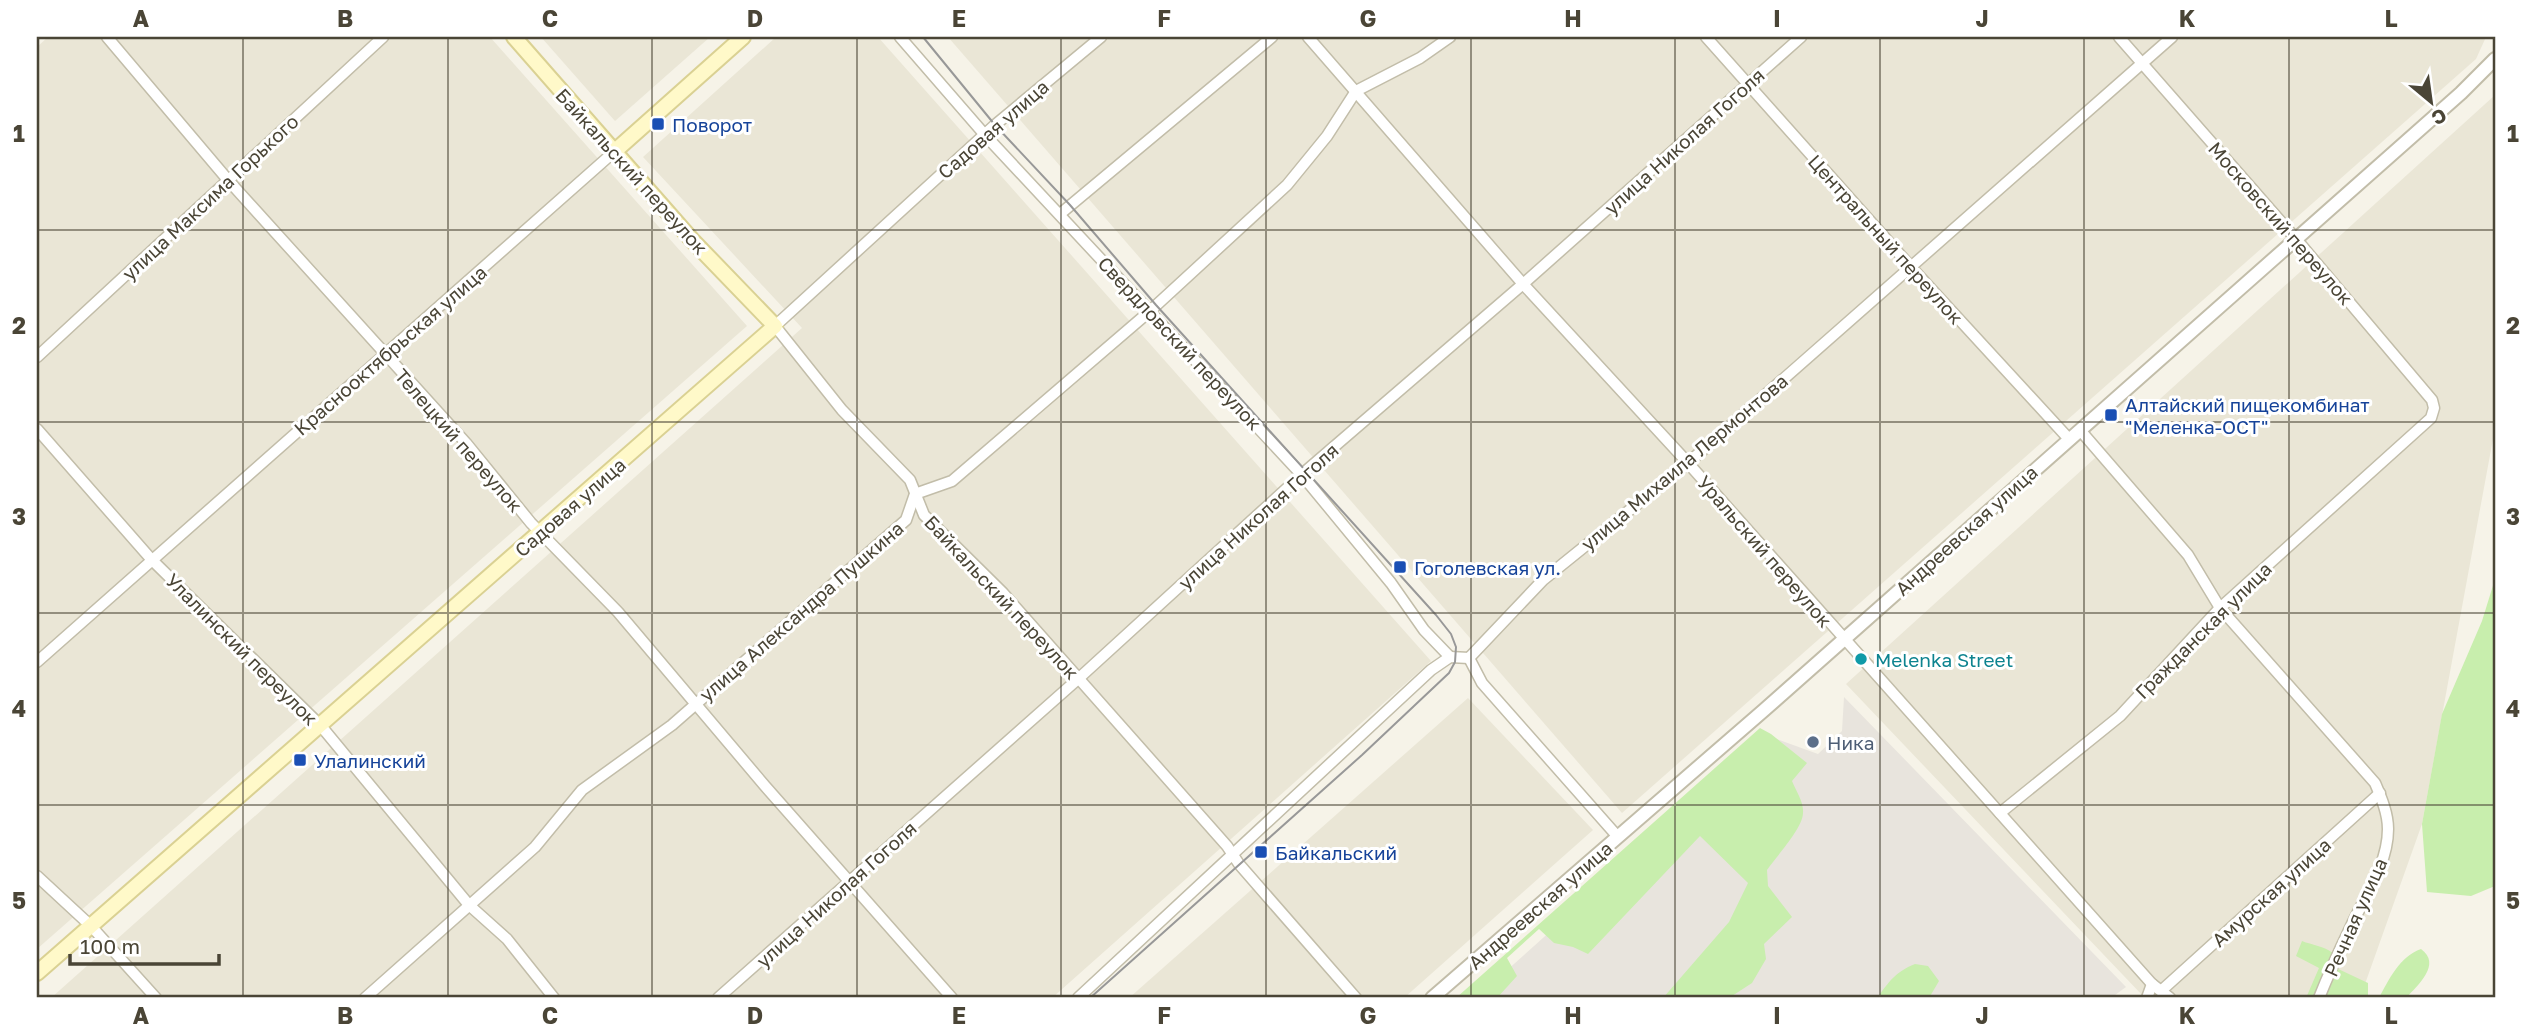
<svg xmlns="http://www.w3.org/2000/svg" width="2532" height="1035" font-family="'Golos Text',sans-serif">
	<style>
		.residential { fill: #eae6d6 }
		.industrial { fill: #e8e4dd }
		.green { fill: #c8eead }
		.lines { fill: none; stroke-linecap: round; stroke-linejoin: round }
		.minor-casing { stroke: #c2bda9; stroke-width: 13 }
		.tertiary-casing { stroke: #c2bda9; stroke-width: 16 }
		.secondary-casing { stroke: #dad193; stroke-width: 18 }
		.minor { stroke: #fff; stroke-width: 10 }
		.tertiary { stroke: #fff; stroke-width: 12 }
		.secondary { stroke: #fff9c9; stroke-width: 14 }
		.tram { stroke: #989898; stroke-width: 2 }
		.grid { fill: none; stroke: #4a4536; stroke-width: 2; stroke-opacity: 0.55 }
		.transit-dot { fill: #1a4fb4; stroke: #fff; stroke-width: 2.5 }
		.culture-dot { fill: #0f9aa8; stroke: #fff; stroke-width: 2.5 }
		.service-dot { fill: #5c6f8a; stroke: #fff; stroke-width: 2.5 }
		.labels { text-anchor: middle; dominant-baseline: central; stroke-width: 6; stroke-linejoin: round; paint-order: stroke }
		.transit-label { font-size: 19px; fill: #164399; stroke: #fff; text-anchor: start }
		.street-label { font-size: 19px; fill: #4a4536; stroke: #fff }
		.culture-label { font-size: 19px; fill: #0d838f; stroke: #fff; text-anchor: start }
		.service-label { font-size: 19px; fill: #4e5e75; stroke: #fff; text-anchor: start }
		.neatline { fill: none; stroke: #4a4536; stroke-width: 2.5 }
		.grid-label { font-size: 23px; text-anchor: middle; font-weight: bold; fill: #4a4536 }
	</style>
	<rect width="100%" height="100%" fill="#f6f3e8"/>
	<g class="residential">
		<polygon points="48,37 490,37 747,326 37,949 37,47"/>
		<polygon points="541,37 710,37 615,121"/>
		<polygon points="776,37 878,37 1431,661 1052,998 51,998 802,328 643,157"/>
		<polygon points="948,37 2486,37 2476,59 1622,813"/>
		<polygon points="2495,95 2495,428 2422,824 2360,998 2141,998 2143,996 1846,684"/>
		<polygon points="1468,698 1593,830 1404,998 1129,998"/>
	</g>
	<polygon class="industrial" points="1844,697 2126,987 2111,998 1476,998 1768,736 1818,754 1842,731"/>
	<g class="green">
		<polygon points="2495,579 2495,886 2471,896 2427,892 2422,824 2442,714 2482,621"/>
		<path d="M 1760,728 L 1771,734 L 1807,763 L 1792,781 C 1796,791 1804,802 1803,813 C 1803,828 1776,857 1767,870 L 1768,886 L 1792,917 L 1764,944 L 1766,959 L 1752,983 L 1732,996 L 1728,998 L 1663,998 L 1729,922 L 1748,883 L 1700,836 L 1588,954 L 1573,947 L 1554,943 L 1539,929 L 1507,958 L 1517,976 L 1497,998 L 1456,998 Z"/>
		<path d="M 2302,941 C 2312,945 2324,946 2333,953 L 2315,998 L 2306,998 L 2319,968 L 2296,956 Z"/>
		<path d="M 2421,949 C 2442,964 2418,985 2406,998 L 2379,998 C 2388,981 2400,956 2421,949 Z"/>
		<path d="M 1915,964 L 1928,966 L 1939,981 L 1929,998 L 1877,998 C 1889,982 1895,972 1915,964 Z"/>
		<polygon points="2334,967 2368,983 2368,998 2321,998"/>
	</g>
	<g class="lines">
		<defs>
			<g id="minor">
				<polyline points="107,37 228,180 466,443 531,523 618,612 765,786 952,998"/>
				<polyline points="900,37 985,135 1302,475 1391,583 1424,630 1450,657"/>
				<polyline points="1101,37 995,125 775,326 842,410 910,480 924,515 1003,593 1227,846 1239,864 1356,998"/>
				<polyline points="1308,37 1523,284 1688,463 2152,984 2170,998"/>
				<polyline points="1706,37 1911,267 2069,439"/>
				<polyline points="1060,214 1272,37"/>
				<polyline points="37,357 383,37"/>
				<polyline points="37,429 151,559 321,726 469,905 507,939 554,998"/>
				<path d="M 2080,430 L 2188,555 L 2220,608 L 2375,783 C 2381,797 2388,813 2388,829 C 2388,863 2366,895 2352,924 C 2340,949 2329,973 2319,998"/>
				<polyline points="1469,658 1482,683 1618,837"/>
				<polyline points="37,662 615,151"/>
				<polyline points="2000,813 2120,716 2220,608 2431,418 2434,408 2432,400 2296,239 2119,37"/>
				<polyline points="37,876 91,926 156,998"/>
				<polyline points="2162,990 2380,793"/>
				<polyline points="365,998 535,847 582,790 672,725 906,520 915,494 952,481 1150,311 1287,185 1327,136 1356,91 1420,58 1450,37"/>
				<polyline points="718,998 1078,679 1307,470 1523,284 1801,37"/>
				<polyline points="1078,998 1431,670 1450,657 1469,658 1543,580 1688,463 2172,37"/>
				<polyline points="2147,998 2152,984"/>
			</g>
			<polyline id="tertiary" points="1432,998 1763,711 2461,93 2495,59"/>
			<g id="secondary">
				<polyline points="615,151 743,37"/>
				<polyline points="37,973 775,326 692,240 514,37"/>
			</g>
		</defs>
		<use href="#minor" class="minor-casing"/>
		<use href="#tertiary" class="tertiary-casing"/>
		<use href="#secondary" class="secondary-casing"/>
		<use href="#minor" class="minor"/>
		<use href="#tertiary" class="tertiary"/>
		<use href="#secondary" class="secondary"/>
		<polyline class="tram" points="923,37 995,125 1070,205 1156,305 1436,615 1451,634 1456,647 1455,662 1449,673 1362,755 1090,998"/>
	</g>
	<path class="grid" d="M 243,37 L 243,998M 448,37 L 448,998M 652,37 L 652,998M 857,37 L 857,998M 1061,37 L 1061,998M 1266,37 L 1266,998M 1471,37 L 1471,998M 1675,37 L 1675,998M 1880,37 L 1880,998M 2084,37 L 2084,998M 2289,37 L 2289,998M 37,230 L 2495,230M 37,422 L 2495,422M 37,613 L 2495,613M 37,805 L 2495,805"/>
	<g class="transit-dot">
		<rect x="651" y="117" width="14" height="14" rx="3.5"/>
		<rect x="2104" y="408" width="14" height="14" rx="3.5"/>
		<rect x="1393" y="560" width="14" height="14" rx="3.5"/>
		<rect x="293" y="753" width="14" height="14" rx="3.5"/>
		<rect x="1254" y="845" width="14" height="14" rx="3.5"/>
	</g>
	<circle class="culture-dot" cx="1861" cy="659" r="7"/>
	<circle class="service-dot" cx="1813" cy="742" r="7"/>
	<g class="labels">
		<g class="transit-label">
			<text x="672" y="124">Поворот</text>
			<text x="2125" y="404">Алтайский пищекомбинат<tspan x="2125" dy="22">"Меленка-ОСТ"</tspan></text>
			<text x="1414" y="567">Гоголевская ул.</text>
			<text x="314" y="760">Улалинский</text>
			<text x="1275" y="852">Байкальский</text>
		</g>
		<g class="street-label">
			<text transform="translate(993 129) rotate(-41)">Садовая улица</text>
			<text transform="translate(1684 141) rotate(-42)">улица Николая Гоголя</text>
			<text transform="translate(632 171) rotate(48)">Байкальский переулок</text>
			<text transform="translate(210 197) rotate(-43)">улица Максима Горького</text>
			<text transform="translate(2281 223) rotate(49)">Московский переулок</text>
			<text transform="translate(1886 239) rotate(48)">Центральный переулок</text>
			<text transform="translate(1180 343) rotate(47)">Свердловский переулок</text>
			<text transform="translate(390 350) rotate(-41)">Краснооктябрьская улица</text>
			<text transform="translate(459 440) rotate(49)">Телецкий переулок</text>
			<text transform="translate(1684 462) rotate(-40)">улица Михаила Лермонтова</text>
			<text transform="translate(570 507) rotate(-41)">Садовая улица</text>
			<text transform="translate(1258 516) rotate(-42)">улица Николая Гоголя</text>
			<text transform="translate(1966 530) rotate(-42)">Андреевская улица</text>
			<text transform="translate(1765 551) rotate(49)">Уральский переулок</text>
			<text transform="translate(1002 597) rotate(47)">Байкальский переулок</text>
			<text transform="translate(801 611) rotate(-41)">улица Александра Пушкина</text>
			<text transform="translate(2203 630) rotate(-45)">Гражданская улица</text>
			<text transform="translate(242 649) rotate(45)">Улалинский переулок</text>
			<text transform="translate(2271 892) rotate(-42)">Амурская улица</text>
			<text transform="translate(836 894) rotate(-42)">улица Николая Гоголя</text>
			<text transform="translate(1540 905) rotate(-41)">Андреевская улица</text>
			<text transform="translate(2355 917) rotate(-66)">Речная улица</text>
		</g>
		<g class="culture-label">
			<text x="1875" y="659">Melenka Street</text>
		</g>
		<g class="service-label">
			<text x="1827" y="742">Ника</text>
		</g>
	</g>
	<rect width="2532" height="1035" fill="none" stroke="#ffffff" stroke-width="77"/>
	<g transform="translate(2431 102) rotate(151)" stroke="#ffffff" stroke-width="5" paint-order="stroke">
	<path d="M0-5L12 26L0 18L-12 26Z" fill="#4a4536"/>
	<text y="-10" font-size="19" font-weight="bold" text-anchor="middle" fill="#4a4536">С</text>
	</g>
	<path d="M70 954v10h149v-10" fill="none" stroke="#4a4536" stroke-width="3.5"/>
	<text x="80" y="954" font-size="21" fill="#4a4536" stroke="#ffffff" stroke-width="5" paint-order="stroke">100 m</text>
	<rect x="38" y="38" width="2456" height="958" class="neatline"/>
	<g class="grid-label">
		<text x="141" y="27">A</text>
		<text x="345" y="27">B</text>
		<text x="550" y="27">C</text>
		<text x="755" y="27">D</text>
		<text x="959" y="27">E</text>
		<text x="1164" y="27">F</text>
		<text x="1368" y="27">G</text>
		<text x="1573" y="27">H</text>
		<text x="1777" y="27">I</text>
		<text x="1982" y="27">J</text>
		<text x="2187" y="27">K</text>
		<text x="2391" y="27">L</text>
		<text x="19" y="142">1</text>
		<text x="2513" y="142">1</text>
		<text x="19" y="334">2</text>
		<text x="2513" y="334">2</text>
		<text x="19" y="525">3</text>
		<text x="2513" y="525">3</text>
		<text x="19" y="717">4</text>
		<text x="2513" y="717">4</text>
		<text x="19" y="909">5</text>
		<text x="2513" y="909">5</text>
		<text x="141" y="1024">A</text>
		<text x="345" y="1024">B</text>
		<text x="550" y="1024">C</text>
		<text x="755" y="1024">D</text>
		<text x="959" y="1024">E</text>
		<text x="1164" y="1024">F</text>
		<text x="1368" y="1024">G</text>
		<text x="1573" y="1024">H</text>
		<text x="1777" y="1024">I</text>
		<text x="1982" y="1024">J</text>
		<text x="2187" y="1024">K</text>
		<text x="2391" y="1024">L</text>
	</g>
</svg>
